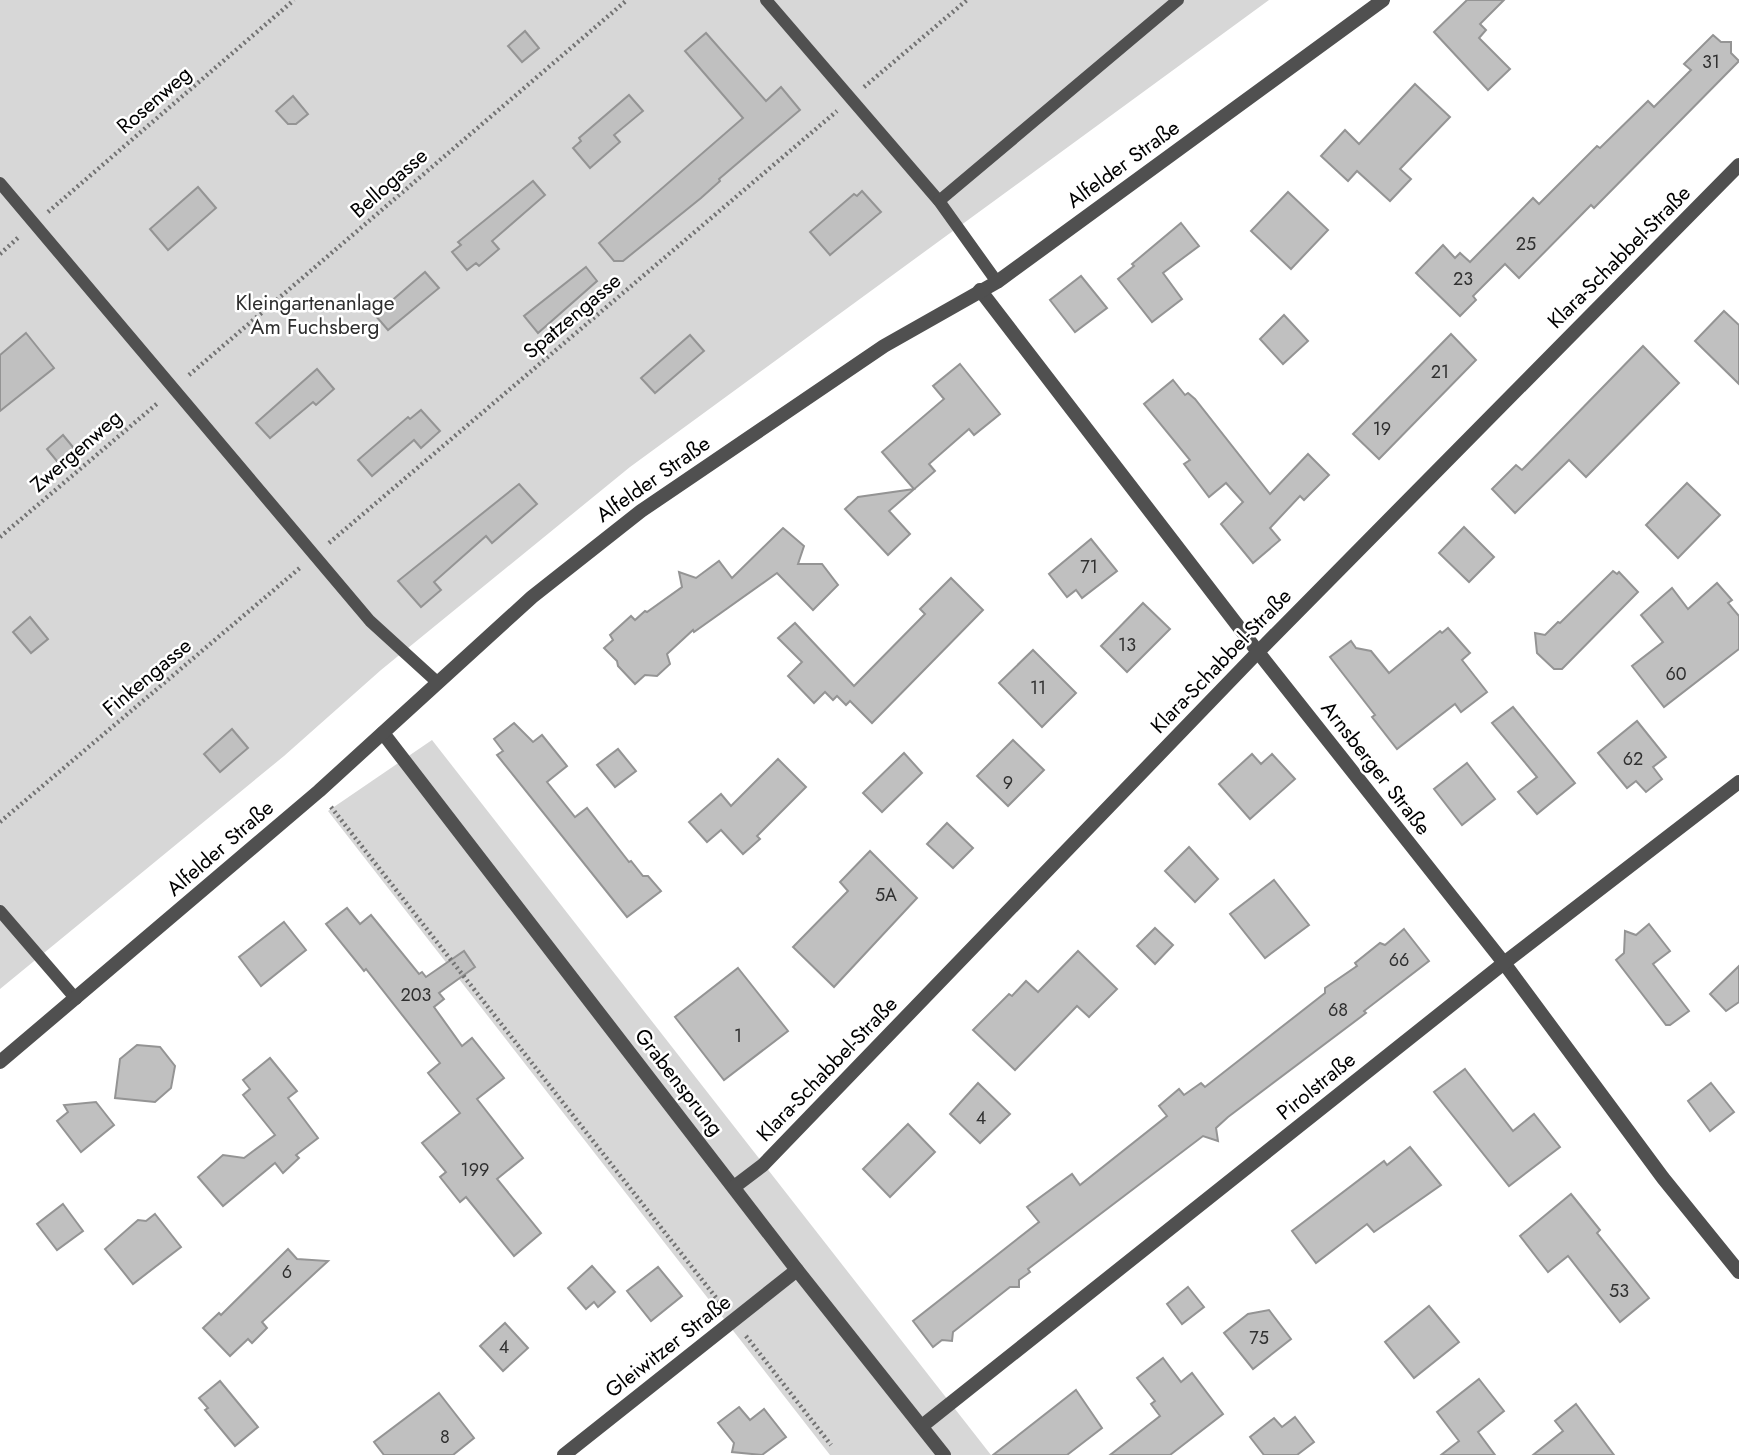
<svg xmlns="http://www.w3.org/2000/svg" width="1739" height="1455" font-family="Jost,sans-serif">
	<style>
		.green { fill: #d7d7d7 }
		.building { fill: #c0c0c0; stroke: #949494; stroke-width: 2 }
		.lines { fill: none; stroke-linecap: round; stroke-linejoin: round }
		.path { stroke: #727272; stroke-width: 4.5; stroke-dasharray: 2 3.5; stroke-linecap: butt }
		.service { stroke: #505050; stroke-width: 12 }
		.minor { stroke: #505050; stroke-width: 14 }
		.labels { text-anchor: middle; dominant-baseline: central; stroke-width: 5; stroke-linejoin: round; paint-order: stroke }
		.number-label { font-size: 18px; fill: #303030 }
		.street-label { font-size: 21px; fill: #000; stroke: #fff }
		.park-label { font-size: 21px; fill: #2e2e2e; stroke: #fff }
	</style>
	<rect width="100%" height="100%" fill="#fff"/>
	<g class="green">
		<polygon points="0,0 1269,0 630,467 381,670 284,756 0,989"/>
		<polygon points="432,740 991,1455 830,1455 328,811"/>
	</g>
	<g class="building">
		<polygon points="1467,0 1504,0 1480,24 1486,30 1479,38 1510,69 1488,90 1434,32"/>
		<polygon points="525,31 539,48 522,62 508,46"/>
		<polygon points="706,33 766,101 781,87 800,110 719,179 720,181 701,198 623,261 614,261 599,243 743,118 685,51"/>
		<polygon points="1713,35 1721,42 1731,42 1731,53 1739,61 1594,208 1591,205 1519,278 1505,264 1473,296 1476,300 1460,316 1416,273 1443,245 1455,258 1460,253 1470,262 1533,198 1539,204 1597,146 1600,148 1648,101 1654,107 1691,70 1684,64"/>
		<polygon points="1415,84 1450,117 1400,169 1411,179 1390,201 1357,171 1348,181 1321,156 1345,130 1359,144"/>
		<polygon points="629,95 643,111 614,135 620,142 590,168 573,148 581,141 579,138"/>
		<polygon points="293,96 308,114 296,124 288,124 276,111"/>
		<polygon points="533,181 545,195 492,241 499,249 479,266 476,263 467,270 452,252 461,245 458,242"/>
		<polygon points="198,187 216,208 168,250 150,229"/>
		<polygon points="862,191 881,212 830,255 810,232 854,194 857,196"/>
		<polygon points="1288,192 1328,230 1291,269 1251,231"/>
		<polygon points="1181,223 1199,246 1163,273 1182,299 1152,322 1118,279 1134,266 1132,264"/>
		<polygon points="586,267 597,281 538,333 524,316"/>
		<polygon points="425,272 439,288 388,330 375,315"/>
		<polygon points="1081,276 1107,308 1075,332 1050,300"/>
		<polygon points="1724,311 1739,325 1739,384 1695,341"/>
		<polygon points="1284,315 1308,341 1283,364 1260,339"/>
		<polygon points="26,333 54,368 0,411 0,355"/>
		<polygon points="1451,334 1476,360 1379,459 1353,434"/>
		<polygon points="690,335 704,351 655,393 641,378"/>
		<polygon points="1643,346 1679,383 1586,477 1569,460 1515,513 1492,489 1516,465 1522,470"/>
		<polygon points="960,364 1000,414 974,435 969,429 929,464 935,471 889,511 910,534 888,555 845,509 858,497 914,489 882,452 944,399 933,386"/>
		<polygon points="317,369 334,389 316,405 313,402 270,438 256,423"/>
		<polygon points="1173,380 1185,395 1188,393 1195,399 1270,494 1308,454 1329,475 1304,500 1300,496 1270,528 1280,540 1253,563 1221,524 1243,502 1226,483 1209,497 1184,464 1190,460 1144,404"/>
		<polygon points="421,410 440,431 421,448 414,440 372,476 358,460 408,417 410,419"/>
		<polygon points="63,435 77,452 61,466 47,449"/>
		<polygon points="1687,483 1720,515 1678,558 1646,525"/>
		<polygon points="519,484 537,504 492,543 486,536 434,582 441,590 421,607 398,581"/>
		<polygon points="1464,527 1494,557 1469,582 1439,553"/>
		<polygon points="783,528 804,546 798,564 822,564 838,585 813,610 777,573 694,632 693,630 667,654 670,664 657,676 645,675 635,684 618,666 617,661 604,648 613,640 610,635 631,616 635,620 645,611 647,612 682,587 679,572 696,578 719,561 732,578"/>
		<polygon points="1091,539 1117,571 1082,598 1076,590 1067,597 1049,574"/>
		<polygon points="1613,571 1617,574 1619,572 1638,592 1562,669 1554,669 1537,653 1535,633 1545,635 1558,622 1560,623"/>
		<polygon points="951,578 983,610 872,723 850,701 846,705 837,696 833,700 825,692 814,703 788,676 802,662 778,638 795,623 854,686 925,614 920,609"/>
		<polygon points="1717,583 1732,600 1728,603 1739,616 1739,649 1664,707 1632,666 1663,642 1641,615 1672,588 1688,609"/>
		<polygon points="1143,603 1170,629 1127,672 1101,646"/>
		<polygon points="30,617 48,639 31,653 13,632"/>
		<polygon points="1448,628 1470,653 1462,660 1487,692 1461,712 1455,704 1397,749 1372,717 1375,715 1330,657 1351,641 1356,648 1371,651 1389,673 1440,631 1442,633"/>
		<polygon points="1033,650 1076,693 1042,727 999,683"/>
		<polygon points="1513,707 1575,783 1537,814 1518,792 1537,777 1492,723"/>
		<polygon points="1637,721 1666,757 1653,767 1662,779 1646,792 1636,781 1627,788 1598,753"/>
		<polygon points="514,723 533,742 542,735 567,766 547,782 575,817 587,808 629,862 631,861 643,876 648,876 661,891 627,917 497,755 503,751 494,739"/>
		<polygon points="232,729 248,748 220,772 204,754"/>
		<polygon points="1013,740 1044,770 1008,806 977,776"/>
		<polygon points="618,749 636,771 615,787 597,765"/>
		<polygon points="904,753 922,773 882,812 863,793"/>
		<polygon points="1252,754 1261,764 1272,754 1295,779 1250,819 1219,784"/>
		<polygon points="778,759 806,787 757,836 760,839 743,854 721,830 707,842 689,822 721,794 731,806"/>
		<polygon points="1467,763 1495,799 1462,825 1434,789"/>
		<polygon points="947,823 973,848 953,868 927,844"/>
		<polygon points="1189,847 1218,879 1195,902 1165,871"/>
		<polygon points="870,851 917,898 834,987 793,947 848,891 840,882"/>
		<polygon points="1274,880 1309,925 1265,958 1230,914"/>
		<polygon points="347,908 360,924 371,915 419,974 422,972 426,977 464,951 475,967 439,993 444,999 434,1007 462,1046 472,1038 504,1078 477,1099 523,1158 497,1179 541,1233 514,1256 466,1197 460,1202 440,1177 446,1172 422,1143 460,1113 428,1073 440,1063 366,969 364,971 326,924"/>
		<polygon points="284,922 306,950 261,986 239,957"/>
		<polygon points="1649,924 1670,951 1653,964 1689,1011 1670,1025 1666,1025 1616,960 1624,953 1625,931 1636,935"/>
		<polygon points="1155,928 1173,945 1155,964 1137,946"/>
		<polygon points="1404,929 1429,961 1364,1011 1366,1013 1228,1117 1216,1128 1218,1141 1203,1136 1028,1269 1030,1272 1019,1280 1019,1287 1010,1287 953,1332 952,1341 942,1340 933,1347 913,1321 1039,1222 1027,1207 1072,1174 1080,1185 1167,1116 1159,1106 1179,1089 1184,1095 1201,1083 1205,1087 1325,993 1325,988 1357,966 1355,963 1380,943 1385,945"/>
		<polygon points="1078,951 1117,989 1089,1017 1077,1006 1015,1070 973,1030 1009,994 1012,996 1026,981 1038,992"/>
		<polygon points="1739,966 1739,1002 1726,1011 1710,994"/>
		<polygon points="738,968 788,1031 724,1080 675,1017"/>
		<polygon points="137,1045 160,1047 175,1066 171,1088 155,1102 115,1098 120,1059"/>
		<polygon points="270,1058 297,1091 288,1098 318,1138 296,1155 299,1158 283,1173 275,1163 223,1206 198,1177 223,1155 244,1158 275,1135 243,1095 250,1089 243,1080"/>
		<polygon points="1465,1069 1513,1131 1534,1114 1560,1147 1509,1186 1434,1092"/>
		<polygon points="978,1083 1010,1114 980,1143 950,1114"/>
		<polygon points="1711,1083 1734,1112 1710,1131 1688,1101"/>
		<polygon points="96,1102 114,1125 81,1152 57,1121 68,1112 64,1105"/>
		<polygon points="908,1124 935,1152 890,1197 863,1169"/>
		<polygon points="1410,1147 1441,1185 1374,1232 1367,1224 1316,1263 1292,1231 1384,1161 1387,1165"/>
		<polygon points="1571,1194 1600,1230 1597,1233 1649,1298 1620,1322 1568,1256 1548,1272 1520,1236"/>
		<polygon points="63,1204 83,1231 57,1250 37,1224"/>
		<polygon points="155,1214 181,1247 133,1284 105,1249 138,1220 146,1221"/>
		<polygon points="288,1249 297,1259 328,1261 262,1322 267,1328 252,1343 248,1339 230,1356 203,1328 219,1313 221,1315"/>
		<polygon points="592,1266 615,1292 598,1307 594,1302 586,1309 568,1288"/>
		<polygon points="658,1267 682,1296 651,1321 627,1291"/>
		<polygon points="1188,1287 1204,1307 1182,1324 1167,1304"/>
		<polygon points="1429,1306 1459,1342 1414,1378 1385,1342"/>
		<polygon points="1269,1310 1291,1339 1253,1369 1224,1333 1248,1314"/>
		<polygon points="505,1323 528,1348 503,1371 480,1346"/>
		<polygon points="1163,1358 1181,1382 1192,1373 1223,1414 1170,1455 1110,1455 1160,1416 1151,1404 1155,1401 1137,1378"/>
		<polygon points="1479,1379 1504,1411 1478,1432 1495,1455 1441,1455 1459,1441 1437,1412"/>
		<polygon points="220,1381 258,1427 235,1446 205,1410 208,1408 199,1398"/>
		<polygon points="1076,1390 1102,1428 1067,1455 993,1455"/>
		<polygon points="439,1393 474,1438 453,1455 384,1455 374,1442"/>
		<polygon points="1576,1404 1614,1455 1533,1455 1563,1431 1555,1421"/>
		<polygon points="739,1407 750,1420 764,1409 786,1437 762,1455 732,1452 734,1443 718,1423"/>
		<polygon points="1295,1417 1314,1442 1297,1455 1264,1455 1250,1437 1274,1418 1282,1427"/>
	</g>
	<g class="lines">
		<g class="path">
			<polyline points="864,87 967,0"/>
			<polyline points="48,212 294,0"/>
			<polyline points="0,254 20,236"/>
			<polyline points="189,375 627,0"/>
			<polyline points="0,537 159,402"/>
			<polyline points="329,543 837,111"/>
			<polyline points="331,807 721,1304"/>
			<polyline points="0,822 301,567"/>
			<polyline points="746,1336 831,1445"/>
		</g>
		<g class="service">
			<polyline points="766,0 939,201 997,282"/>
			<polyline points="0,183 370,621 437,682"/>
			<polyline points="939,201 1178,0"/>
			<polyline points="0,911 76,999"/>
		</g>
		<g class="minor">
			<polyline points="980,290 1258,652 1504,963 1663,1178 1739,1272"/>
			<polyline points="383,733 797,1270 944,1455"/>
			<polyline points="0,1062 319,791 532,597 641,511 884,346 997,282 1383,0"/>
			<polyline points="734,1187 763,1165 1258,652 1739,165"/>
			<polyline points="922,1426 1504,963 1739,782"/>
			<polyline points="564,1455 797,1270"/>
		</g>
	</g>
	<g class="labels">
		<g class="number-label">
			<text x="1711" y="62">31</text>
			<text x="1526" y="244">25</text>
			<text x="1463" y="279">23</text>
			<text x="1440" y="372">21</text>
			<text x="1382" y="429">19</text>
			<text x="1089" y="567">71</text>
			<text x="1127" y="645">13</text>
			<text x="1676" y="674">60</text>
			<text x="1038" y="688">11</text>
			<text x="1633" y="759">62</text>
			<text x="1008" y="783">9</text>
			<text x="886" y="895">5A</text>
			<text x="1399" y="960">66</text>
			<text x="416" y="995">203</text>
			<text x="1338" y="1010">68</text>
			<text x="738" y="1036">1</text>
			<text x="981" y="1118">4</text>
			<text x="475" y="1170">199</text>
			<text x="287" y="1272">6</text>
			<text x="1619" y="1291">53</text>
			<text x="1259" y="1338">75</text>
			<text x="504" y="1347">4</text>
			<text x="445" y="1437">8</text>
		</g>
		<g class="street-label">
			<text transform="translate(154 100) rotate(-41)">Rosenweg</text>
			<text transform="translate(1123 164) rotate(-36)">Alfelder Straße</text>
			<text transform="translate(389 183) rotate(-41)">Bellogasse</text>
			<text transform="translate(1619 257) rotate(-45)">Klara-Schabbel-Straße</text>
			<text transform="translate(572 316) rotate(-40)">Spatzengasse</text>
			<text transform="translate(76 451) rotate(-41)">Zwergenweg</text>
			<text transform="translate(653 479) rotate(-35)">Alfelder Straße</text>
			<text transform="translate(1221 661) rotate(-46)">Klara-Schabbel-Straße</text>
			<text transform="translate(147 677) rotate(-40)">Finkengasse</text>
			<text transform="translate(1376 768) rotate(52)">Arnsberger Straße</text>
			<text transform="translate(220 848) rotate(-41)">Alfelder Straße</text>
			<text transform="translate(827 1069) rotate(-46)">Klara-Schabbel-Straße</text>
			<text transform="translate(679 1082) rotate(52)">Grabensprung</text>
			<text transform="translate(1316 1086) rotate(-39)">Pirolstraße</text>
			<text transform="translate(668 1346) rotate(-38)">Gleiwitzer Straße</text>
		</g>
		<g class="park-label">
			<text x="315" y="303">Kleingartenanlage<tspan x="315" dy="24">Am Fuchsberg</tspan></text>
		</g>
	</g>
</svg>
